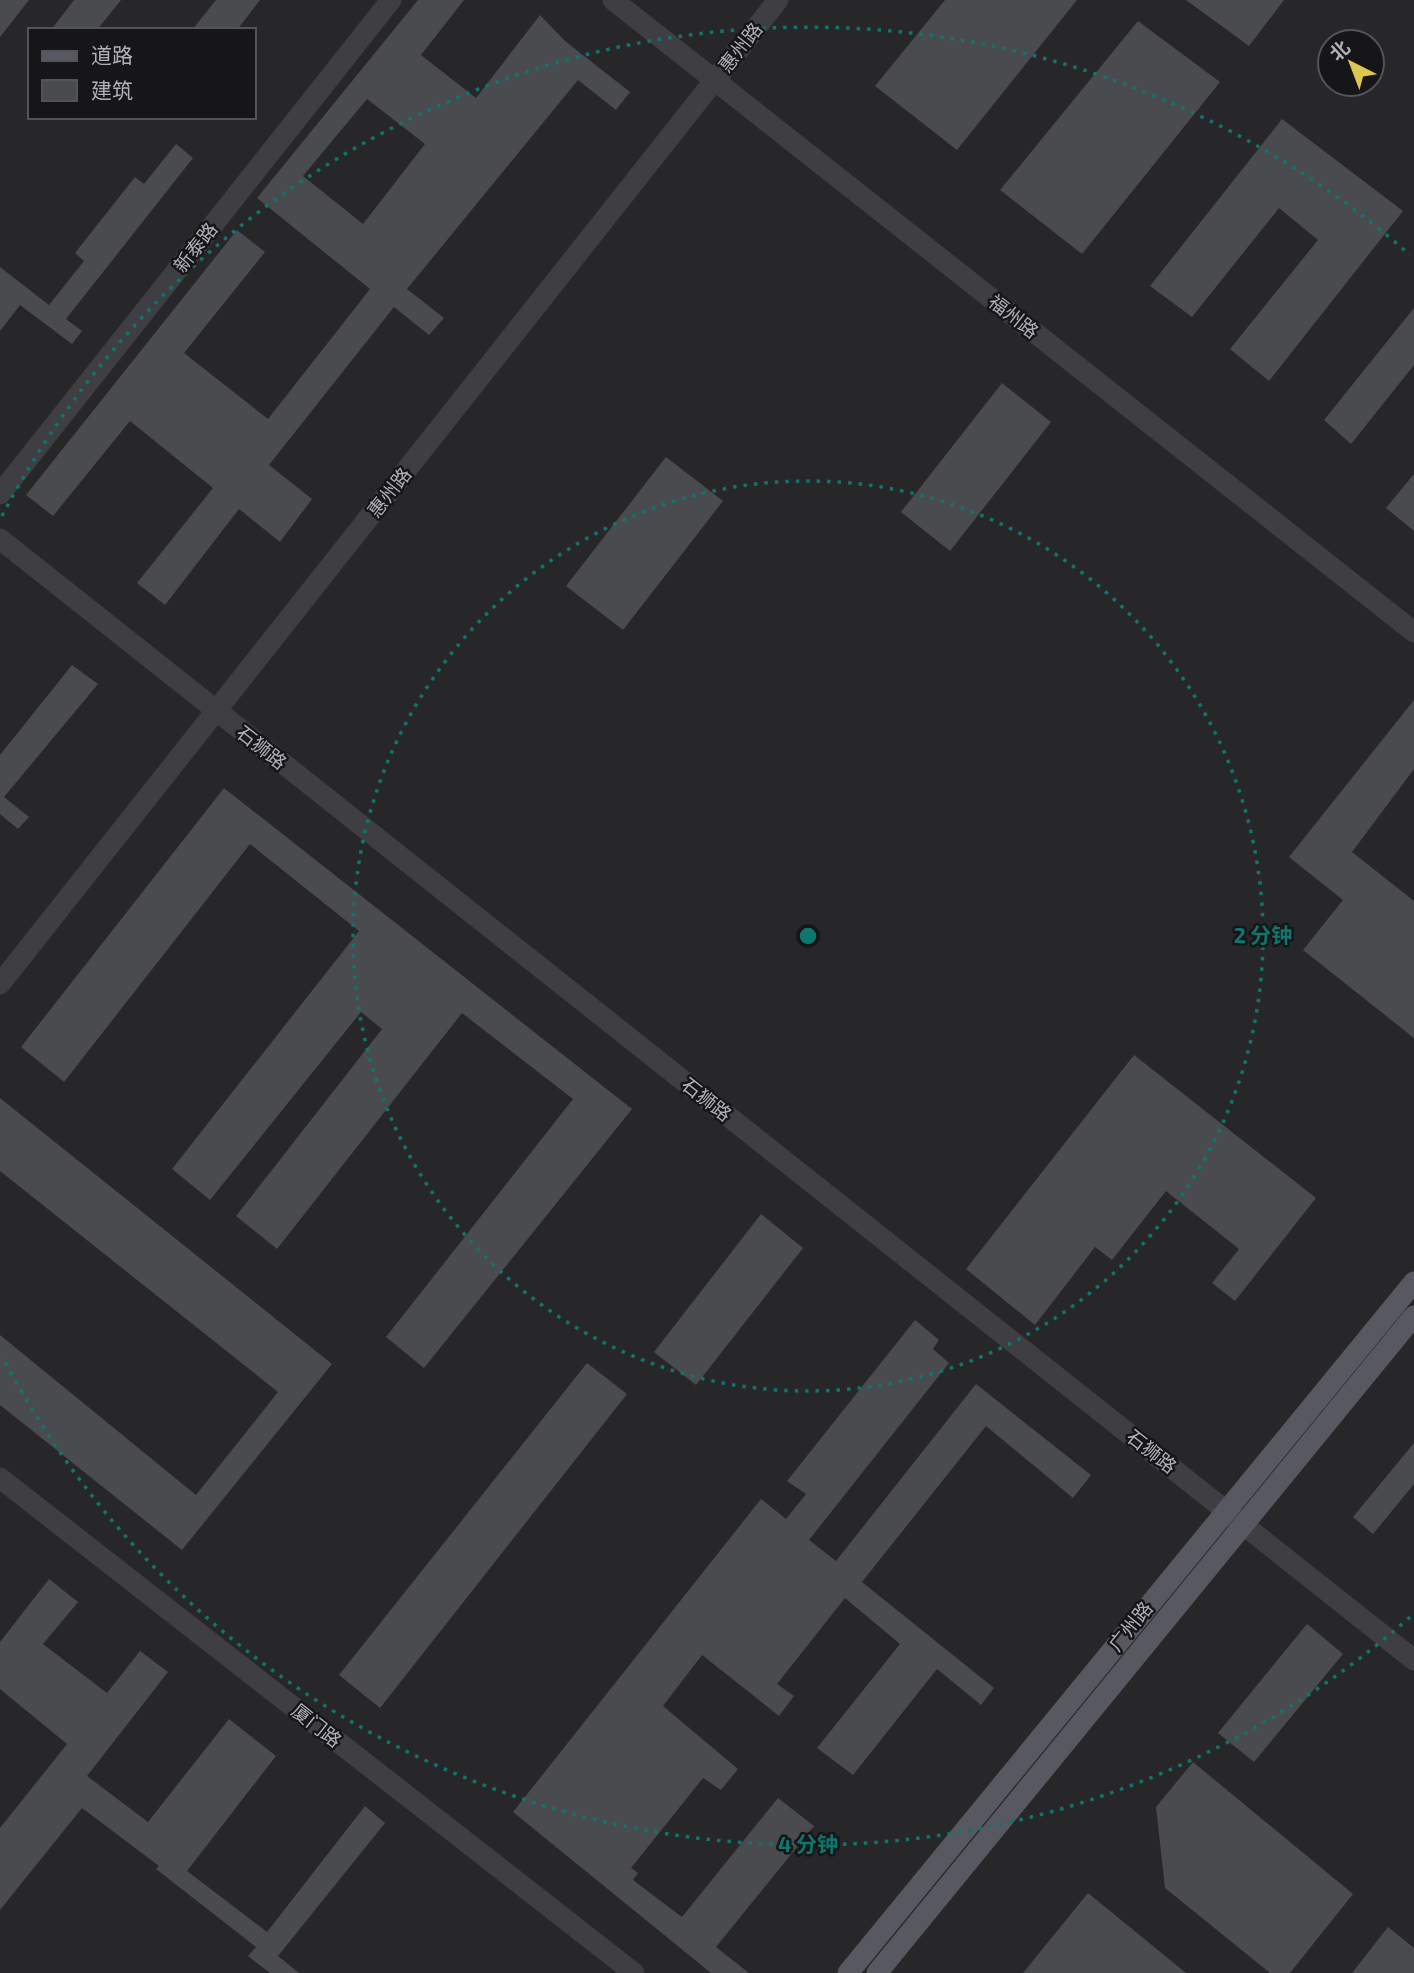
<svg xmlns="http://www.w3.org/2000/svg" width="1414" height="1973" font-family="'Exo 2','Noto Sans SC',sans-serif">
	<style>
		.built { fill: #272729; fill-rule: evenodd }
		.building { fill: #4a4b4e; fill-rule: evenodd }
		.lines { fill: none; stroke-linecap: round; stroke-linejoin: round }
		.minor { stroke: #3e3e43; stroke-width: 21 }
		.major { stroke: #585960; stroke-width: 21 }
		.ring { fill: none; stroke: #0f766e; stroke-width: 3.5; stroke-dasharray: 3.5 7 }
		.labels { text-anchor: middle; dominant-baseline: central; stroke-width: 5; stroke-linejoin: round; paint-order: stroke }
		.street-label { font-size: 19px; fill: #afb0ba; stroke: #161618 }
		.centre { fill: #0f766e; stroke: #161618; stroke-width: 3.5 }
		.ring-label { font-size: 21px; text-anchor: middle; font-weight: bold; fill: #0f766e; stroke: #161618; stroke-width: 5; stroke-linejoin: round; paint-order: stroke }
	</style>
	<rect width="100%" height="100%" fill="#1b1b1d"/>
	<path class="built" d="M 0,0 L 1414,0 L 1414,1973 L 0,1973 ZM 30,30 L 254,30 L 254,117 L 30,117 ZM 1330,42 L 1372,42 L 1372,84 L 1330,84 Z"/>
	<g class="building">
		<polygon points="0,0 29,0 0,37"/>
		<polygon points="74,0 121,0 97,30 51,30"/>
		<polygon points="216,0 260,0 237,30 192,30"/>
		<path d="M 418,0 L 464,0 L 421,55 L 476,98 L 540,15 L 565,41 L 630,92 L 616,110 L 578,80 L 407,289 L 444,318 L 429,335 L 394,307 L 269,465 L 312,499 L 280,542 L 239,509 L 165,605 L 137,583 L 213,488 L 130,421 L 53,516 L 26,495 L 237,230 L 265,252 L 184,353 L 268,419 L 370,289 L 257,198 ZM 367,99 L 425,144 L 363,224 L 303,176 Z"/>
		<polygon points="945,0 1077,0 957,150 875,86"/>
		<polygon points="1186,0 1284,0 1249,46"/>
		<polygon points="1138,21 1220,82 1082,254 1000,190"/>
		<polygon points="1282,119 1403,211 1269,381 1230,349 1318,240 1279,208 1192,317 1150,286"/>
		<polygon points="176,144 193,158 66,319 82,331 72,344 20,305 0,331 0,267 49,305 84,261 75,253 135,177 144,184"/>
		<polygon points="1414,308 1414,365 1351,444 1324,420"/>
		<polygon points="1002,383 1051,422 950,551 901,512"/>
		<polygon points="666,457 723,501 623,630 566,586"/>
		<polygon points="1414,474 1414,531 1386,508"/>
		<polygon points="72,665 98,684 4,797 29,817 18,829 0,814 0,755"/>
		<polygon points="1414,700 1414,769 1352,852 1414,901 1414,1038 1303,950 1343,900 1289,857"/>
		<polygon points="224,788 632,1109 424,1368 386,1337 573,1099 462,1013 277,1249 236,1216 382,1029 361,1012 210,1200 172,1169 359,931 250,844 64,1082 21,1047"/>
		<polygon points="1134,1055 1316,1198 1235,1301 1212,1283 1239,1249 1166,1191 1112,1260 1095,1247 1035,1325 966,1269"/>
		<polygon points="0,1098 332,1364 182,1550 0,1405 0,1335 196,1495 278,1392 0,1171"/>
		<polygon points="761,1214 803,1248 696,1385 654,1352"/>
		<polygon points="915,1320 939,1340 933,1349 949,1363 809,1540 836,1561 976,1384 1091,1475 1073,1498 986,1426 862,1582 994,1688 981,1705 937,1669 853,1775 817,1748 900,1644 845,1598 777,1684 794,1696 779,1716 702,1655 663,1706 738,1769 721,1790 703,1778 631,1868 638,1873 633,1880 682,1917 778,1798 814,1826 716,1947 749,1973 711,1973 513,1812 761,1499 786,1519 806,1494 787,1481"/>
		<polygon points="587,1363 627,1394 380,1708 339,1675"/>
		<polygon points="1414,1443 1414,1484 1373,1534 1353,1517"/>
		<polygon points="49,1579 78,1602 43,1644 107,1693 140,1651 168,1672 87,1776 148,1822 229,1719 276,1756 187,1871 267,1932 365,1806 385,1823 278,1956 299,1973 270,1973 248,1956 256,1947 156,1869 159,1866 82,1808 0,1910 0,1828 67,1744 0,1689 0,1642"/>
		<polygon points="1307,1624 1343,1654 1254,1762 1218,1733"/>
		<polygon points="1193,1762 1353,1894 1290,1973 1270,1973 1165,1888 1156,1807"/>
		<polygon points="1088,1893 1186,1973 1023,1973"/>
		<polygon points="1388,1927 1414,1948 1414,1973 1352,1973"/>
	</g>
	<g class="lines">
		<g class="minor">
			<polyline points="613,0 1414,632"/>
			<polyline points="0,494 391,0"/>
			<polyline points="0,539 1414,1660"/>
			<polyline points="0,984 778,0"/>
			<polyline points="0,1478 634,1973"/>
		</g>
		<g class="major">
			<polyline points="848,1973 1414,1282"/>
			<polyline points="877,1973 1414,1316"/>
		</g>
	</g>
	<g class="ring">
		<circle cx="808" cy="936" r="455"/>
		<path d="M1410 1617A909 909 0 0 1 2 1356M2 516A909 909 0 0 1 1410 255"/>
	</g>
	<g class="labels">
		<g class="street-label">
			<text transform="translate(740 47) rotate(-52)">惠州路</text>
			<text transform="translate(195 247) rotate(-52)">新泰路</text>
			<text transform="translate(1014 316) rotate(38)">福州路</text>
			<text transform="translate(389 492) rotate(-52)">惠州路</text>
			<text transform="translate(262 747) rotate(38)">石狮路</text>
			<text transform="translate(707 1099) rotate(38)">石狮路</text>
			<text transform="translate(1152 1451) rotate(38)">石狮路</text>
			<text transform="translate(1130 1626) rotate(-51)">广州路</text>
			<text transform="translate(317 1725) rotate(38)">厦门路</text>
		</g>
	</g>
	<circle cx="808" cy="936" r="10" class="centre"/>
	<g class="ring-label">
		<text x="1263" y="943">2 分钟</text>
		<text x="808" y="1852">4 分钟</text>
	</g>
	<rect x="28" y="28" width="228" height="91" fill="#161618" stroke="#535459" stroke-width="2"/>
	<rect x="42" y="51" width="35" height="10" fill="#585960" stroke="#535459" stroke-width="2"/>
	<text x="91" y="63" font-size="21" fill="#afb0ba">道路</text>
	<rect x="42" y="80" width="35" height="21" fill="#4a4b4e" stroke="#535459" stroke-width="2"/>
	<text x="91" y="98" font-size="21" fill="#afb0ba">建筑</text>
	<g transform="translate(1351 63) rotate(318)"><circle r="33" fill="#161618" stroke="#535459" stroke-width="2"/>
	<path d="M0-5L12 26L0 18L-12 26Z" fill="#dfc650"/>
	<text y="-10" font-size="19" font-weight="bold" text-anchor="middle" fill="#afb0ba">北</text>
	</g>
</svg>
